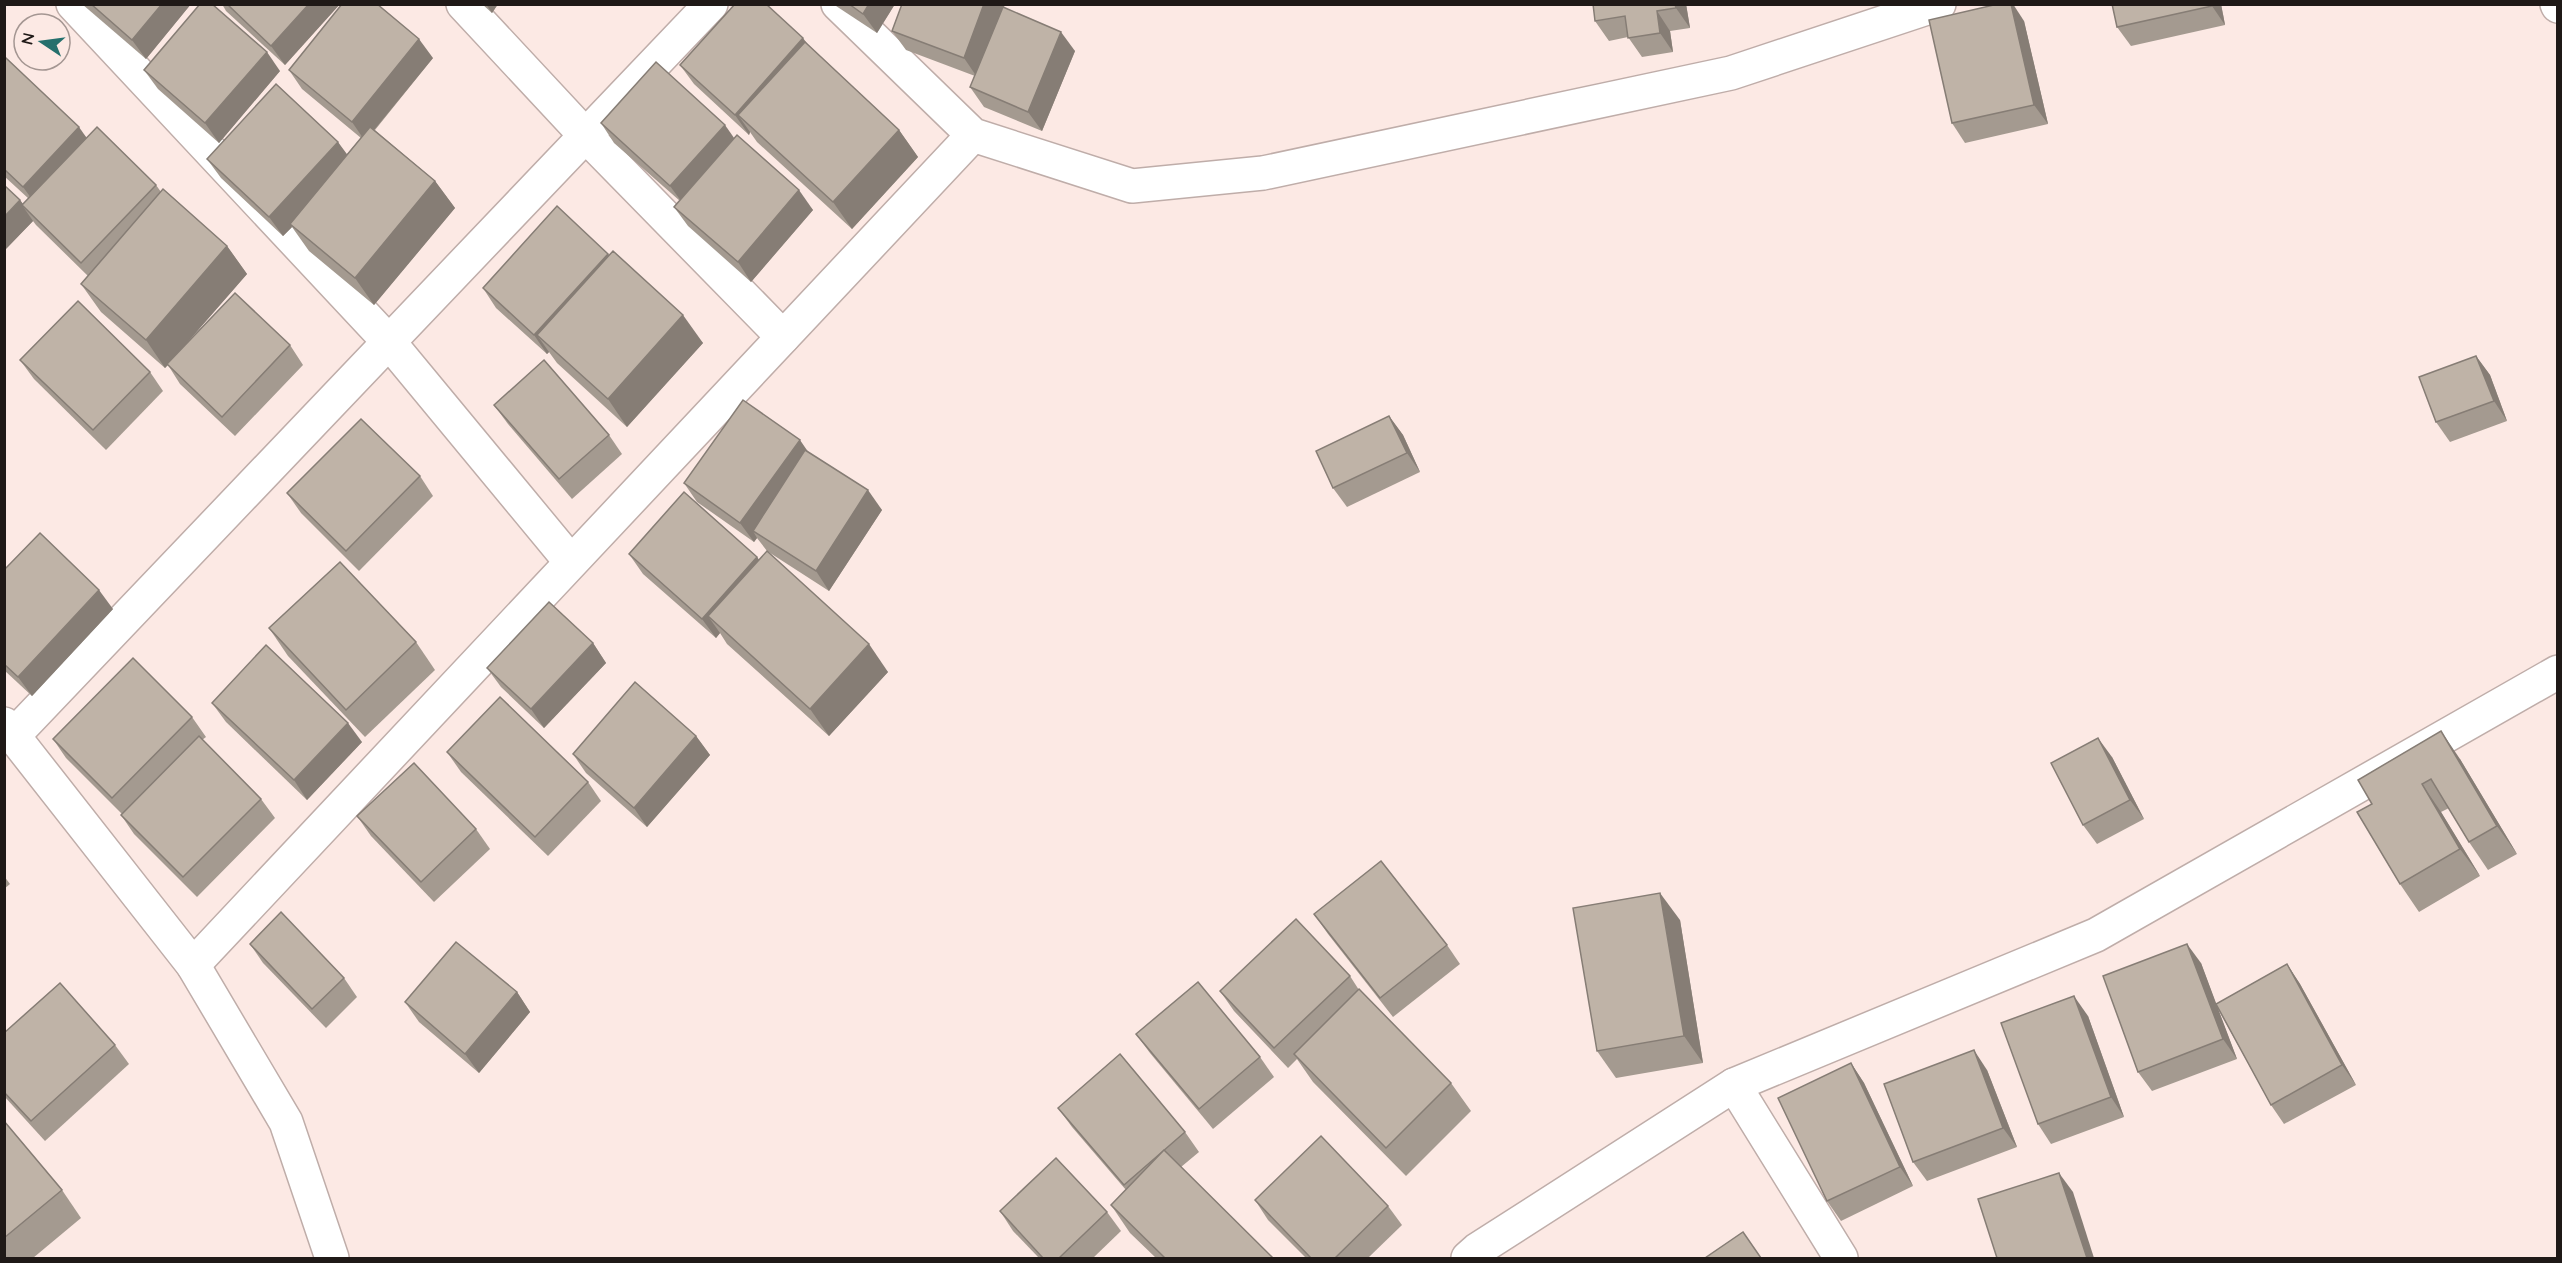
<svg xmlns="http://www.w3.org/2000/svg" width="2562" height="1263" font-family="Quicksand,sans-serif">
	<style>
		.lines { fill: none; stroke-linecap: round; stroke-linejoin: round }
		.minor-casing { stroke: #bfada9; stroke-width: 36 }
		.minor { stroke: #fff; stroke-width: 33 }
		.wall { fill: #a49a90 }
		.shaded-wall { fill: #867d75 }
		.building { fill: #bfb3a7; stroke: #867d75; stroke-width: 1.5 }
	</style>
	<rect width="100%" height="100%" fill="#fce9e4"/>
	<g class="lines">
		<defs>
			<g id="minor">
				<polyline points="73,4 389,342 571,562"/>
				<polyline points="463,4 586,136 783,337"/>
				<polyline points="838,4 973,135 1132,186 1263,173 1731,73 1939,4"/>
				<polyline points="2557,4 2558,6"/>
				<polyline points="4,724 193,965 286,1122 332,1258"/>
				<polyline points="14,735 711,4"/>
				<polyline points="193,965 973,135"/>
				<polyline points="1734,1085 1841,1258"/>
				<polyline points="1468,1258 1477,1250 1734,1085 2096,935 2558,672"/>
			</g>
		</defs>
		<use href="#minor" class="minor-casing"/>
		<use href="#minor" class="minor"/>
	</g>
	<g class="wall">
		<polygon points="82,4 191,4 146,59"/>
		<polygon points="222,4 340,4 285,65 226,11"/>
		<polygon points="482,4 498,4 492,13"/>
		<polygon points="833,4 895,4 877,33"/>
		<polygon points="902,4 1005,4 1004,7 1075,51 1042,131 984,107 970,87 975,76 906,50 892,31"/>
		<polygon points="1686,4 1690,28 1670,31 1673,52 1642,57 1628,37 1609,41 1595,21"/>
		<polygon points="2112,4 2221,4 2225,25 2131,46 2117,27"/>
		<polygon points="2024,21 2048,124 1965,143 1952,123"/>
		<polygon points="809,46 899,130 918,157 852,229 757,142 750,132 749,135 694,84 680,65"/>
		<polygon points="433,58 375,130 435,181 455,208 374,305 309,251 292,227 283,236 221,178 207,159 347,154 361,138 302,89 289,70"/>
		<polygon points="4,60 87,138 156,185 161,192 227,246 247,274 185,345 290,345 303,365 235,436 180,384 168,365 165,368 101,312 81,284 88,276 36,225 33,221 4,251 20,200 23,204 29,199 4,176"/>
		<polygon points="144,70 280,71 219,143 158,89"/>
		<polygon points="601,123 734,138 813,210 751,282 688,226 674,207 680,201 614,143"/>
		<polygon points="608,254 703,343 627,427 557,363 549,352 547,354 496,308 483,288"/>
		<polygon points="2476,356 2490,375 2507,421 2450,442 2436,422"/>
		<polygon points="20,360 150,372 163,391 106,450 34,379"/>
		<polygon points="494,405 609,435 622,454 572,499 508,424"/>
		<polygon points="1389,416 1403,435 1420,472 1347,507 1333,488"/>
		<polygon points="808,452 882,510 829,591 767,551 757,538 754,542 697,502 684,483"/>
		<polygon points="420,476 433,496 359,571 301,513 287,493"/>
		<polygon points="629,554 757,557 759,560 888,672 829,736 727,644 720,633 716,638 643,574"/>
		<polygon points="4,570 113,609 32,696 4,670"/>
		<polygon points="269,628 416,642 435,670 365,737 288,656"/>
		<polygon points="593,643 606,663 544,728 501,687 487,668"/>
		<polygon points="212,703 362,742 307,800 226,722"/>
		<polygon points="192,717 206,737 202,740 261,799 275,818 197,897 134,834 121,815 122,814 66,758 53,739"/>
		<polygon points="696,736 710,755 647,827 586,773 573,754"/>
		<polygon points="447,752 588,782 601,801 548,856 461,772"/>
		<polygon points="2112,757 2144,819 2097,844 2083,825"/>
		<polygon points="2460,759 2517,854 2488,870 2469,842 2449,808 2441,812 2480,876 2419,912 2400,884 2357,812"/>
		<polygon points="357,816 476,829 490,849 434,902 371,836"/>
		<polygon points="4,876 10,884 4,889"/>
		<polygon points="1314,914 1447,945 1460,964 1393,1017 1328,934"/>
		<polygon points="1680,920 1703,1063 1616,1078 1597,1051"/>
		<polygon points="250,944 344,978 357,997 326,1028 263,963"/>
		<polygon points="2201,963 2216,1004 2287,964 2300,984 2356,1085 2284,1124 2271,1105 2217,1007 2237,1059 2152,1091 2138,1072"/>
		<polygon points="1350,976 1359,990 1451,1083 1471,1111 1406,1176 1313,1082 1297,1059 1288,1068 1234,1011 1220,991"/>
		<polygon points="517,992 530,1012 479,1073 419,1022 405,1002"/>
		<polygon points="2088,1016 2124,1117 2051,1144 2038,1124"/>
		<polygon points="4,1033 115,1045 129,1064 45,1141 4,1096"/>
		<polygon points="1136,1034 1260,1057 1274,1077 1213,1129 1150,1053"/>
		<polygon points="1851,1063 1864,1083 1913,1186 1841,1221 1827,1201"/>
		<polygon points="1987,1070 2017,1147 1927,1181 1913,1162"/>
		<polygon points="1058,1108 1185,1132 1199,1152 1181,1167 1273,1258 1156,1258 1130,1233 1111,1205 1126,1190 1072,1127"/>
		<polygon points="4,1121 62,1190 81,1218 33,1258 4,1258"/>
		<polygon points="1255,1200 1388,1206 1402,1225 1368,1258 1306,1258 1268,1220"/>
		<polygon points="1000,1211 1107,1212 1121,1231 1093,1258 1039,1258 1013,1231"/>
	</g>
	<g class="shaded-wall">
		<polygon points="162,4 191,4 146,59 132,40"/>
		<polygon points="309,4 340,4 285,65 271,46"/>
		<polygon points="486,4 498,4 492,13"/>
		<polygon points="869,4 895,4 877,33 863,14"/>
		<polygon points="984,4 1005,4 977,77 964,58"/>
		<polygon points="1675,4 1686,4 1690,28 1676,8"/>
		<polygon points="2011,4 2013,4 2024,21 2048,124 2034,105"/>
		<polygon points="2211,4 2221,4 2225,25 2212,6"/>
		<polygon points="1657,11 1670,31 1673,52 1660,33"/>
		<polygon points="1061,32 1075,51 1042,131 1028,112"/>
		<polygon points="803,38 817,57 738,115 750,132 749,135 735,115"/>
		<polygon points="419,39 433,58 365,141 352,122"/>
		<polygon points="267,52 280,71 219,143 205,123"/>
		<polygon points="725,125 739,145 684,205 670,186"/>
		<polygon points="79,127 93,147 37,206 23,187"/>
		<polygon points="899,130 918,157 852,229 833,202"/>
		<polygon points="338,142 352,161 290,224 292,227 283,236 269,217"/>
		<polygon points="435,181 455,208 374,305 355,278"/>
		<polygon points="799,190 813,210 751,282 738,262"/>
		<polygon points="20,200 28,211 22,205 33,221 4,251 4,217"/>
		<polygon points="227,246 247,274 165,368 146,340"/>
		<polygon points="608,254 622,273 537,335 549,352 547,354 534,335"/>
		<polygon points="683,315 703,343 627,427 608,399"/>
		<polygon points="2476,356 2490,375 2507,421 2494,401"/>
		<polygon points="1389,416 1403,435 1420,472 1407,453"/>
		<polygon points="800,440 813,459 753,531 757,538 754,542 740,523"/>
		<polygon points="868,490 882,510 829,591 816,571"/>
		<polygon points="757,557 771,576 708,616 720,633 716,638 702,619"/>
		<polygon points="99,590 113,609 32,696 18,677"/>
		<polygon points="593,643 606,663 544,728 531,709"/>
		<polygon points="869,644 888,672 829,736 810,709"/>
		<polygon points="348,723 362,742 307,800 294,780"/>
		<polygon points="2441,731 2460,759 2517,854 2497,826"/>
		<polygon points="696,736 710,755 647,827 634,808"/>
		<polygon points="2098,738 2112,757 2144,819 2130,800"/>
		<polygon points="2422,784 2441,812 2480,876 2460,849"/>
		<polygon points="1660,893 1680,920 1703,1063 1684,1036"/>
		<polygon points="2187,944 2201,963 2237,1059 2223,1039"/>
		<polygon points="2287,964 2300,984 2356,1085 2342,1065"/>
		<polygon points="517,992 530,1012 479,1073 465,1054"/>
		<polygon points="2074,996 2088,1016 2124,1117 2111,1097"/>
		<polygon points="1974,1050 1987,1070 2017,1147 2003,1128"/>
		<polygon points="1851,1063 1864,1083 1913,1186 1900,1167"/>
		<polygon points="2059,1173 2073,1192 2094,1258 2087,1258"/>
	</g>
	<g class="building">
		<polygon points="91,4 162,4 132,40"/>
		<polygon points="200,4 212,4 267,52 205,123 144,70"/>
		<polygon points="227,4 309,4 271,46"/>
		<polygon points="342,4 377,4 419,39 352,122 289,70"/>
		<polygon points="735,4 766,4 803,38 735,115 680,65"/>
		<polygon points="849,4 869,4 863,14"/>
		<polygon points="902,4 984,4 964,58 892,31"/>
		<polygon points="1593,4 1675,4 1676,8 1657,11 1660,33 1628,38 1625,16 1595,21"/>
		<polygon points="1998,4 2011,4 2034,105 1952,123 1929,20"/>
		<polygon points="2112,4 2211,4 2212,6 2117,27"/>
		<polygon points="1003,7 1061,32 1028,112 970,87"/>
		<polygon points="805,42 899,130 833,202 738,115"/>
		<polygon points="6,58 79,127 23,187 4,169 4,60"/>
		<polygon points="656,62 725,125 670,186 601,123"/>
		<polygon points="276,84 338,142 269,217 207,159"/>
		<polygon points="97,127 156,185 81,263 22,205"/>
		<polygon points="370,127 435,181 355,278 290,224"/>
		<polygon points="737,135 799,190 738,262 674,207"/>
		<polygon points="4,185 20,200 4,217"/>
		<polygon points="163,189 227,246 146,340 81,284"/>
		<polygon points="557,206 608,254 534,335 483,288"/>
		<polygon points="613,251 683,315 608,399 537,335"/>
		<polygon points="235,293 290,345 222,417 167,364"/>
		<polygon points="78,301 150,372 93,430 20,360"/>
		<polygon points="2476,356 2494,401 2436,422 2419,377"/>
		<polygon points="544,360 609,435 559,479 494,405"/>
		<polygon points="743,400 800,440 740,523 684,483"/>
		<polygon points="1389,416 1407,453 1333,488 1316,451"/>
		<polygon points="361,419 420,476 346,551 287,493"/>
		<polygon points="805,450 868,490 816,571 753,531"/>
		<polygon points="684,492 757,557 702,619 629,554"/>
		<polygon points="40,533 99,590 18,677 4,664 4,570"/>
		<polygon points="767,551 869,644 810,709 708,616"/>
		<polygon points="340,562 416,642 346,710 269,628"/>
		<polygon points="549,602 593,643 531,709 487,668"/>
		<polygon points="266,645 348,723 294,780 212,703"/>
		<polygon points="133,658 192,717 112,798 53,739"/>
		<polygon points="635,682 696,736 634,808 573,754"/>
		<polygon points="500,697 588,782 535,837 447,752"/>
		<polygon points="2441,731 2497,826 2469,842 2431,779 2422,784 2460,849 2400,884 2357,812 2372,804 2358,780"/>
		<polygon points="199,736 261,799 183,877 121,815"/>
		<polygon points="2098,738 2130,800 2083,825 2051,763"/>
		<polygon points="414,763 476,829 421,882 357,816"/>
		<polygon points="1381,861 1447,945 1380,998 1314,914"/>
		<polygon points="1660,893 1684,1036 1597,1051 1573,908"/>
		<polygon points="281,912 344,978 312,1009 250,944"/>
		<polygon points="1296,919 1350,976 1274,1048 1220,991"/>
		<polygon points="456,942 517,992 465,1054 405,1002"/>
		<polygon points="2187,944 2223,1039 2138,1072 2103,976"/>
		<polygon points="2287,964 2342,1065 2271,1105 2216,1004"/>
		<polygon points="1198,982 1260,1057 1199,1109 1136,1034"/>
		<polygon points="60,983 115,1045 31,1121 4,1092 4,1033"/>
		<polygon points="1359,989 1451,1083 1386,1148 1294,1054"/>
		<polygon points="2074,996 2111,1097 2038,1124 2001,1023"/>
		<polygon points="1974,1050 2003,1128 1913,1162 1884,1084"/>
		<polygon points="1120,1054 1185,1132 1124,1185 1058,1108"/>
		<polygon points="1851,1063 1900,1167 1827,1201 1778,1098"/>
		<polygon points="4,1121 62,1190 4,1238"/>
		<polygon points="1321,1136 1388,1206 1335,1258 1311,1258 1255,1200"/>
		<polygon points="1164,1150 1273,1258 1165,1258 1111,1205"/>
		<polygon points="1056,1158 1107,1212 1059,1258 1043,1258 1000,1211"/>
		<polygon points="2059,1173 2087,1258 1997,1258 1978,1199"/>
		<polygon points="1743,1232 1761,1258 1705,1258"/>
	</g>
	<rect width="2562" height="1263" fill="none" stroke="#1f1917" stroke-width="12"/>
	<g transform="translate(42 42) rotate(283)"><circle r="28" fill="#fce9e4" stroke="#a49692" stroke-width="1.5"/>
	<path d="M0-4.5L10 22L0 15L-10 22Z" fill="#25706d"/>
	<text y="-9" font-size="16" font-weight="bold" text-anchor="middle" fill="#1f1917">N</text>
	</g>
</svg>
